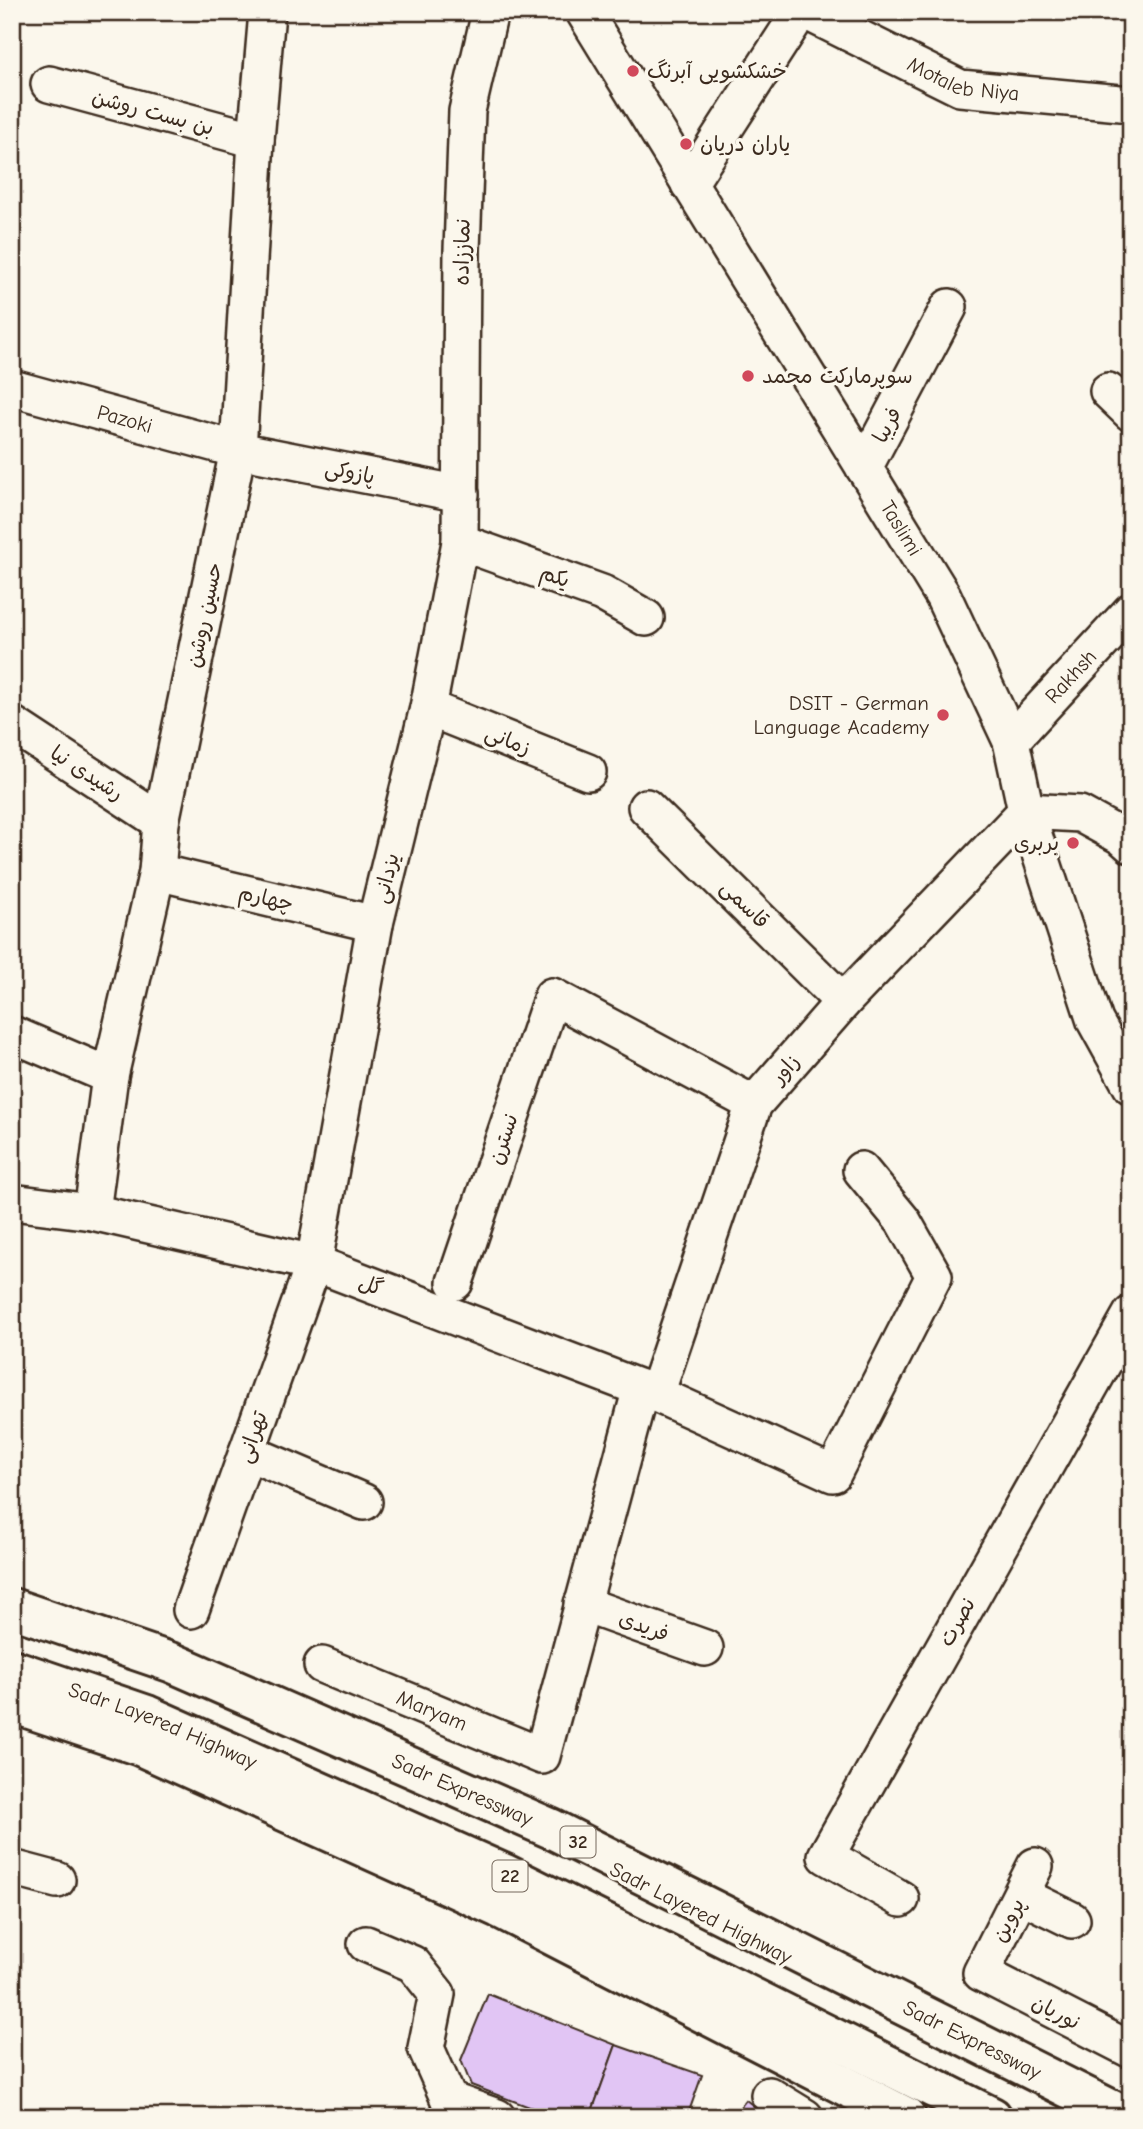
<svg xmlns="http://www.w3.org/2000/svg" width="1143" height="2129" font-family="'Comic Neue','Playpen Sans Arabic',sans-serif">
	<style>
		.building { fill: #e1c5f4; stroke: #3b2a1e; stroke-width: 2 }
		.lines { fill: none; stroke-linecap: round; stroke-linejoin: round }
		.minor-casing { stroke: #3b2a1e; stroke-width: 40 }
		.highway-casing { stroke: #3b2a1e; stroke-width: 44 }
		.minor { stroke: #fbf7ec; stroke-width: 35 }
		.highway { stroke: #fbf7ec; stroke-width: 38 }
		.poi-dot { fill: #d1495b; stroke: #fbf7ec; stroke-width: 2.5 }
		.labels { text-anchor: middle; dominant-baseline: central; stroke-width: 7; stroke-linejoin: round; paint-order: stroke }
		.shield { fill: #fbf7ec; stroke: #75685c; stroke-width: 2 }
		.shield-label { font-size: 19px; font-weight: bold; fill: #3b2a1e }
		.poi-label { font-size: 21px; fill: #3b2a1e; stroke: #fbf7ec; text-anchor: start }
		.street-label { font-size: 21px; fill: #3b2a1e; stroke: #fbf7ec }
	</style>
	<rect width="100%" height="100%" fill="#fbf7ec"/>
	<filter id="ink" filterUnits="userSpaceOnUse"><feTurbulence type="fractalNoise" baseFrequency=".0143" numOctaves="2"/><feDisplacementMap in="SourceGraphic" scale="14" xChannelSelector="R" yChannelSelector="G"/><feConvolveMatrix kernelMatrix="1 2 1 2 8 2 1 2 1" color-interpolation-filters="sRGB"/></filter>
	<g filter="url(#ink)">
		<g class="building">
			<polygon points="488,1994 616,2045 590,2117 556,2117 471,2085 461,2060"/>
			<polygon points="616,2045 702,2075 687,2117 590,2117"/>
			<polygon points="746,2100 768,2117 732,2117"/>
		</g>
		<g class="lines">
			<defs>
				<g id="minor">
					<path id="s1" d="M 584,12 L 943,596 L 1011,741 L 1026,811 L 1095,1021 L 1131,1086"/>
					<path id="s2" d="M 807,12 L 960,88 L 1131,104"/>
					<polyline points="49,84 256,140"/>
					<polyline points="689,184 800,12"/>
					<path id="s3" d="M 12,388 L 238,450 L 461,494"/>
					<polyline points="1108,391 1131,413"/>
					<polyline points="864,468 949,307"/>
					<polyline points="460,542 602,593 646,618"/>
					<polyline points="428,708 588,772"/>
					<polyline points="12,724 161,822"/>
					<path id="s4" d="M 1011,741 L 1131,611"/>
					<polyline points="646,807 843,1002"/>
					<polyline points="1026,811 1080,814 1122,837 1131,845"/>
					<polyline points="157,872 375,924"/>
					<polyline points="12,1034 110,1076"/>
					<polyline points="12,1202 92,1212 314,1263 656,1394 833,1474 934,1276 903,1221 861,1170"/>
					<polyline points="92,1212 110,1076 157,872 161,822 238,450 256,140 267,12"/>
					<polyline points="455,1282 552,996 754,1104"/>
					<polyline points="656,1394 754,1104 843,1002 1026,811"/>
					<polyline points="247,1452 364,1502"/>
					<polyline points="582,1604 705,1648"/>
					<polyline points="191,1610 314,1263 375,924 428,708 460,542 462,250 467,111 490,12"/>
					<path id="s5" d="M 322,1665 L 542,1756 L 641,1388"/>
					<polyline points="1035,1866 981,1973 1131,2050"/>
					<polyline points="12,1868 57,1880"/>
					<polyline points="1021,1895 1072,1920"/>
					<polyline points="901,1899 826,1856 1131,1314"/>
					<polyline points="366,1944 413,1964 437,1994 426,2048 449,2100"/>
					<polyline points="769,2095 805,2117"/>
					<polyline points="449,2100 497,2117"/>
				</g>
				<g id="highway">
					<path id="s6" d="M 12,1608 L 173,1663 L 552,1829 L 1126,2117"/>
					<path id="s7" d="M 12,1669 L 147,1715 L 503,1873 L 992,2117"/>
					<polyline points="12,1703 140,1746 499,1908 906,2117"/>
				</g>
			</defs>
			<use href="#minor" class="minor-casing"/>
			<use href="#highway" class="highway-casing"/>
			<use href="#minor" class="minor"/>
			<use href="#highway" class="highway"/>
		</g>
	</g>
	<g class="poi-dot">
		<circle cx="633" cy="71" r="7"/>
		<circle cx="686" cy="144" r="7"/>
		<circle cx="748" cy="376" r="7"/>
		<circle cx="943" cy="715" r="7"/>
		<circle cx="1073" cy="843" r="7"/>
	</g>
	<g class="labels">
		<g class="shield">
			<rect x="560.5" y="1826.5" width="35" height="31" rx="5"/>
			<rect x="492.5" y="1860.5" width="35" height="31" rx="5"/>
		</g>
		<g class="shield-label">
			<text x="578" y="1842">32</text>
			<text x="510" y="1876">22</text>
		</g>
		<g class="poi-label">
			<text x="647" y="71">خشکشویی آبرنگ</text>
			<text x="700" y="144">یاران دریان</text>
			<text x="762" y="376">سوپرمارکت محمد</text>
			<text x="929" y="703" text-anchor="end">DSIT - German<tspan x="929" dy="24">Language Academy</tspan></text>
			<text x="1059" y="843" text-anchor="end">بربری</text>
		</g>
		<g class="street-label">
			<text stroke="none"><textPath href="#s2" startOffset="172">Motaleb Niya</textPath></text>
			<text transform="translate(153 112) rotate(15)">بن بست روشن</text>
			<text transform="translate(462 252) rotate(-89)">نماززاده</text>
			<text stroke="none"><textPath href="#s3" startOffset="117">Pazoki</textPath></text>
			<text transform="translate(887 425) rotate(-62)">فریبا</text>
			<text transform="translate(350 472) rotate(11)">پازوکی</text>
			<text stroke="none"><textPath href="#s1" startOffset="606">Taslimi</textPath></text>
			<text transform="translate(555 576) rotate(20)">یکم</text>
			<text transform="translate(204 615) rotate(-78)">حسین روشن</text>
			<text stroke="none"><textPath href="#s4" startOffset="88">Rakhsh</textPath></text>
			<text transform="translate(508 740) rotate(22)">زمانی</text>
			<text transform="translate(87 773) rotate(33)">رشیدی نیا</text>
			<text transform="translate(386 878) rotate(-76)">یزدانی</text>
			<text transform="translate(266 898) rotate(13)">چهارم</text>
			<text transform="translate(745 904) rotate(45)">قاسمی</text>
			<text transform="translate(785 1069) rotate(-49)">زاور</text>
			<text transform="translate(503 1139) rotate(-71)">نسترن</text>
			<text transform="translate(371 1285) rotate(21)">گل</text>
			<text transform="translate(252 1437) rotate(-71)">تهرانی</text>
			<text transform="translate(957 1622) rotate(-61)">نصرت</text>
			<text transform="translate(644 1626) rotate(20)">فریدی</text>
			<text stroke="none"><textPath href="#s5" startOffset="119">Maryam</textPath></text>
			<text stroke="none"><textPath href="#s7" startOffset="161">Sadr Layered Highway</textPath></text>
			<text stroke="none"><textPath href="#s6" startOffset="486">Sadr Expressway</textPath></text>
			<text transform="translate(701 1913) rotate(27)">Sadr Layered Highway</text>
			<text transform="translate(1008 1920) rotate(-63)">پروین</text>
			<text transform="translate(1056 2012) rotate(27)">نوریان</text>
			<text stroke="none"><textPath href="#s6" startOffset="1054">Sadr Expressway</textPath></text>
		</g>
	</g>
	<rect width="1143" height="2129" fill="none" stroke="#fbf7ec" stroke-width="42"/>
	<rect x="21" y="21" width="1101" height="2087" fill="none" stroke="#3b2a1e" stroke-width="2.5" filter="url(#ink)"/>
</svg>
